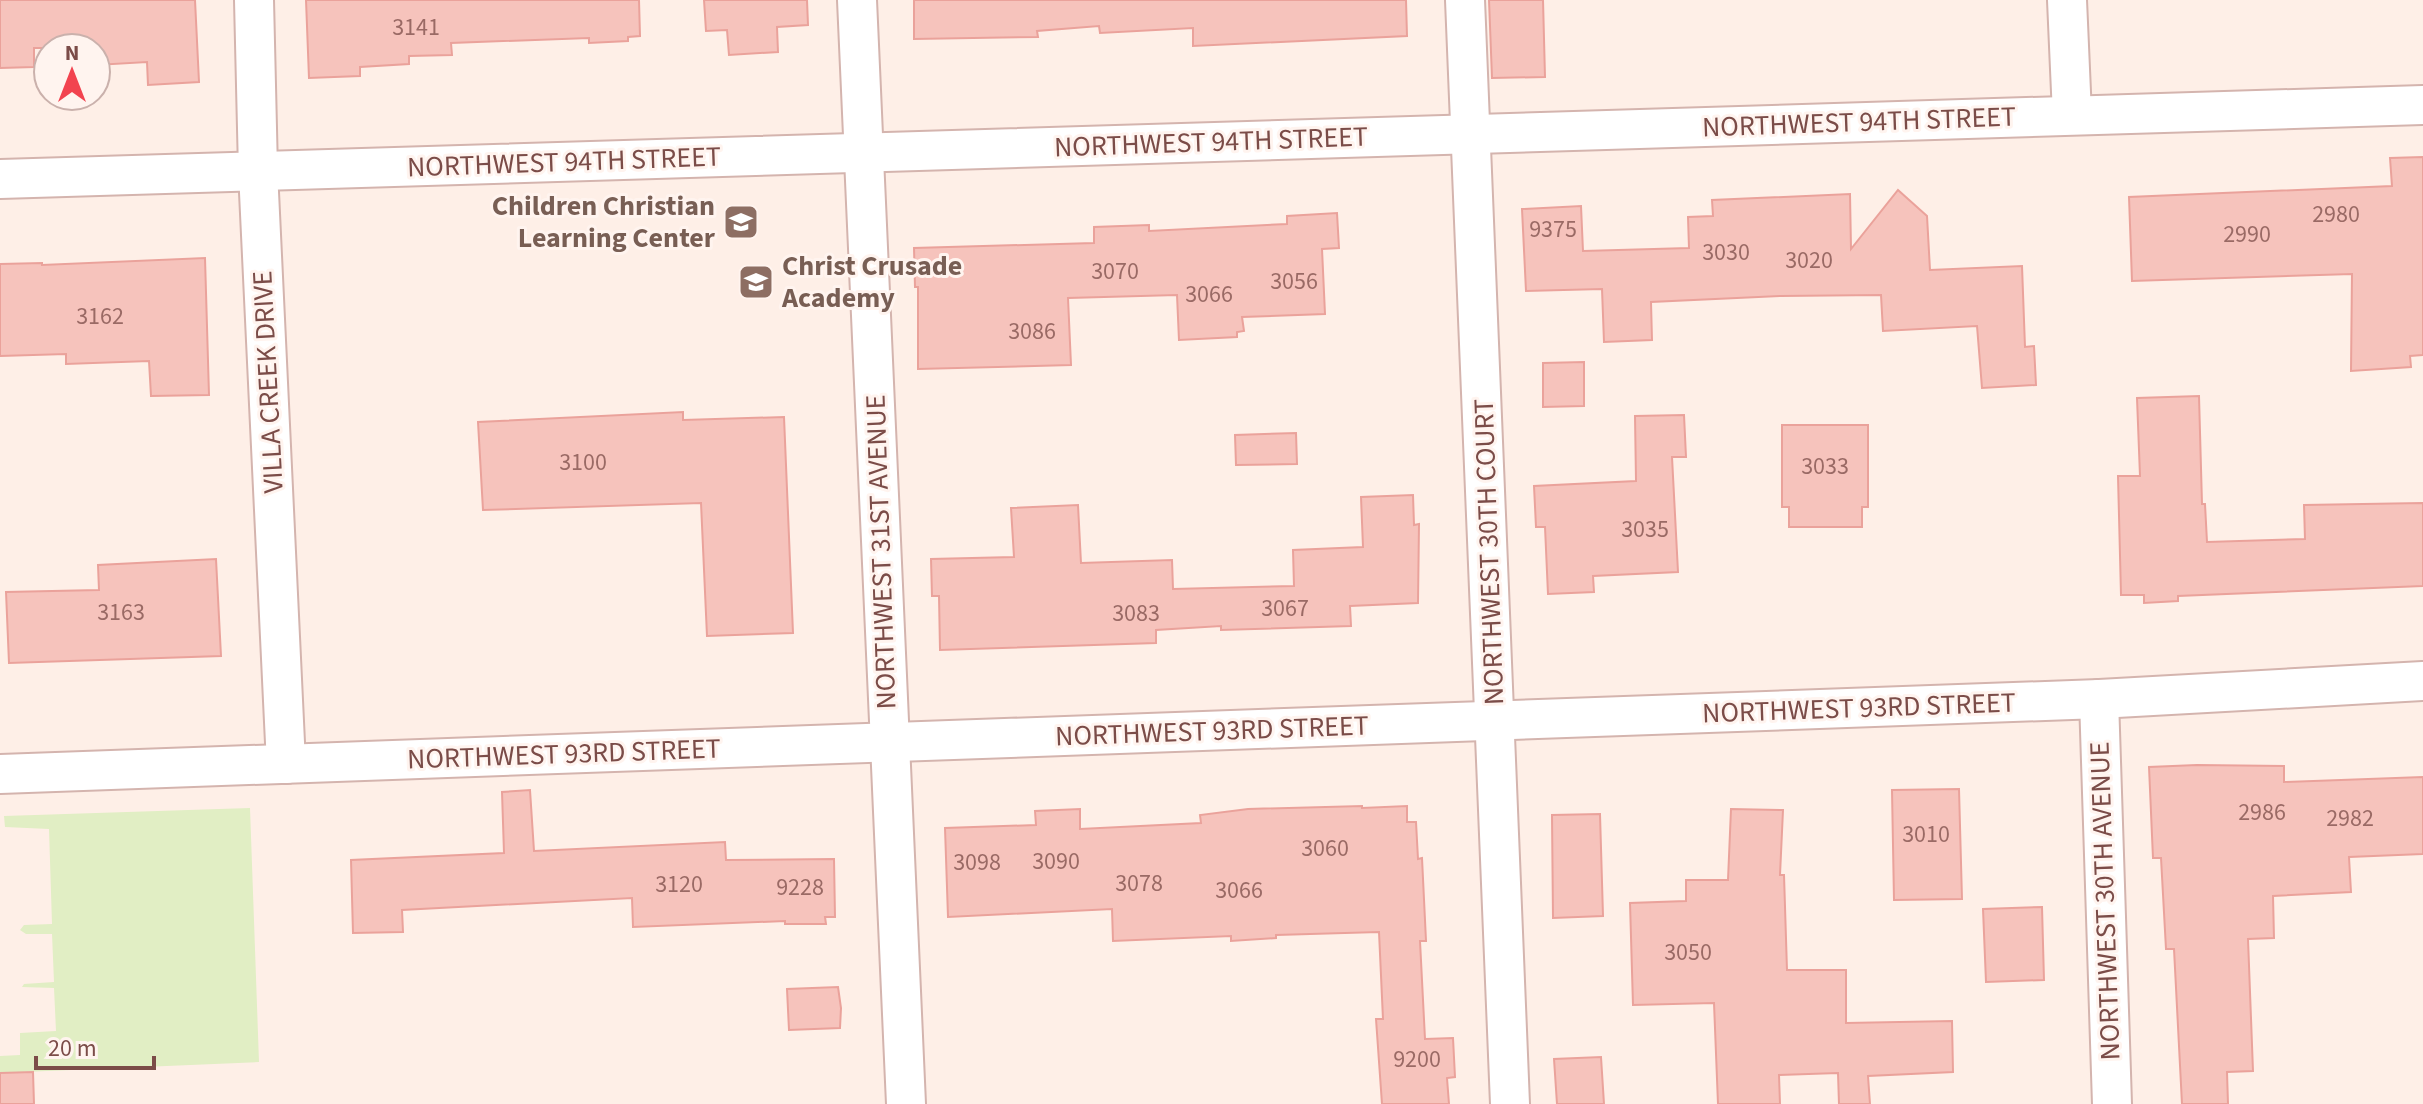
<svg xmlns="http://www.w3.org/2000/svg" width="2423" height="1104" font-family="'Source Sans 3',sans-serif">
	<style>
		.green { fill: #e1eec4 }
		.building { fill: #f6c3bc; stroke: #eaa29b; stroke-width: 2 }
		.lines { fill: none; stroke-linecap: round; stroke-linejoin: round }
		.street-casing { stroke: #d4b4ae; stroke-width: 42 }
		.street { stroke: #fff; stroke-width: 38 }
		.labels { text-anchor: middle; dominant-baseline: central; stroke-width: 6; stroke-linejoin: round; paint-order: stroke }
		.number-label { font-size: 24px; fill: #9a6a65 }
		.street-label { font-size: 28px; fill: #7b4c48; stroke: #fff4ef }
		.education-label { font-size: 28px; font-weight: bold; fill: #785e54; stroke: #fff4ef; text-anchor: end }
	</style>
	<rect width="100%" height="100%" fill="#feefe7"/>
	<polygon class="green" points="250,808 259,1062 0,1073 0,1056 20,1055 20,1033 56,1031 54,988 22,987 24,984 54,982 52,934 26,934 20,930 24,925 52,924 49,829 5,827 4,816"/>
	<g class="building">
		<polygon points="0,0 195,0 199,82 148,85 147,62 96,65 96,48 34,48 34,67 0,68"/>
		<polygon points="306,0 639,0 640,36 628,37 628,41 589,43 589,38 451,43 452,55 409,56 409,64 360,67 360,76 309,78"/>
		<polygon points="704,0 807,0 808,25 777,27 778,52 729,55 727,30 706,31"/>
		<polygon points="914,0 1406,0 1407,36 1193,46 1193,28 1100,33 1099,26 1037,31 1038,37 914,39"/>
		<polygon points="1489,0 1543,0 1545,77 1492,78"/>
		<polygon points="2423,157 2423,355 2410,356 2411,367 2351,371 2352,274 2132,281 2129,197 2392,186 2390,158"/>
		<polygon points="1898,190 1927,216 1930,270 2022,266 2025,347 2034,346 2036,385 1982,388 1977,326 1883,331 1881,295 1780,296 1651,302 1652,340 1604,342 1602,289 1526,291 1522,209 1581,206 1583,251 1689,248 1688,217 1713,216 1712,200 1850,194 1851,249"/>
		<polygon points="1337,213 1339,248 1322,249 1325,314 1242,317 1244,331 1237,332 1237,337 1179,340 1177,295 1068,298 1071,365 918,369 918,287 915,287 914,248 1094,243 1094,227 1149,225 1149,231 1287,224 1287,216"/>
		<polygon points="205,258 209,395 151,396 149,361 66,364 66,354 0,356 0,264 42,263 42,265"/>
		<polygon points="1584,362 1584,406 1543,407 1543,363"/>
		<polygon points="2199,396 2202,504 2205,504 2207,542 2305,539 2304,505 2423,503 2423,586 2178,596 2178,601 2144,603 2144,595 2121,595 2118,476 2140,476 2137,398"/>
		<polygon points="683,412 683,420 784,417 793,633 707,636 701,503 483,510 478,422"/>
		<polygon points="1684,415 1686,457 1672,457 1678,572 1593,576 1594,592 1548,594 1545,527 1536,527 1534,486 1636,481 1635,416"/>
		<polygon points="1782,425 1868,425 1868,507 1862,507 1862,527 1789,527 1789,507 1782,507"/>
		<polygon points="1296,433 1297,464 1236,465 1235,435"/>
		<polygon points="1413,495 1414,525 1419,524 1418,603 1350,606 1351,626 1221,630 1221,626 1156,630 1156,643 940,650 939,596 932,596 931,559 1014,557 1011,508 1078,505 1081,563 1172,560 1173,589 1294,586 1293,550 1363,547 1361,497"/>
		<polygon points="216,559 221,656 9,663 6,592 99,590 98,565"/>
		<polygon points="2197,765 2284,766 2284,782 2423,777 2423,854 2349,857 2351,892 2273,896 2274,938 2248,939 2253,1071 2227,1072 2228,1104 2182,1104 2174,949 2166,949 2161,858 2153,858 2149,767"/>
		<polygon points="1959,789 1962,899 1894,900 1892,790"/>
		<polygon points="530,790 534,851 725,842 726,860 834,859 835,917 825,917 826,924 785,924 785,921 633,927 632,898 402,910 403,932 353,933 351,860 504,853 502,792"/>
		<polygon points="1362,806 1362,808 1407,806 1407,822 1416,822 1418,859 1422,858 1426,941 1420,941 1425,1039 1453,1038 1455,1077 1447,1078 1449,1104 1382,1104 1376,1019 1383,1019 1379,932 1276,935 1276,938 1231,941 1231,936 1113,941 1112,909 948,917 945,828 1036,825 1035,811 1080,809 1080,829 1201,823 1200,815 1248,809"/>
		<polygon points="1731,809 1783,810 1780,875 1784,875 1787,970 1846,970 1846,1023 1952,1021 1953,1072 1868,1076 1870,1104 1839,1104 1838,1073 1779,1075 1780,1104 1718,1104 1714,1003 1633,1005 1630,903 1686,901 1686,880 1728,880"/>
		<polygon points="1600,814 1603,916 1553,918 1552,815"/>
		<polygon points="2042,907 2044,980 1986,982 1983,909"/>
		<polygon points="838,987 841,1008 840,1028 789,1030 787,989"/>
		<polygon points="1601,1057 1604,1104 1557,1104 1554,1059"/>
		<polygon points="33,1072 34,1104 0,1104 0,1073"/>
	</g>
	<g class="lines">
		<defs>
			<g id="street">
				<polyline points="254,0 258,171 286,764"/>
				<polyline points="857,0 906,1104"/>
				<polyline points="1465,0 1510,1104"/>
				<polyline points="2067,0 2072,115"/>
				<polyline points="0,179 2423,105"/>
				<polyline points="2099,699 2112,1104"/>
				<polyline points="0,774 2099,699 2423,681"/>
			</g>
		</defs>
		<use href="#street" class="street-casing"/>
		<use href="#street" class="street"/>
	</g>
	<defs>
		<symbol id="school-square" viewBox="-11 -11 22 22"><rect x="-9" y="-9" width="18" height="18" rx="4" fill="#8d6e63" stroke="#fff4ef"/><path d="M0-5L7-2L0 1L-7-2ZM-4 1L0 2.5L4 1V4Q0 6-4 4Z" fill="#fff"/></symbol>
	</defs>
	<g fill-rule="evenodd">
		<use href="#school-square" x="721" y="202" width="40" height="40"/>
		<use href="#school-square" x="736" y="262" width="40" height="40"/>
	</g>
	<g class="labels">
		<g class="number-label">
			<text x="416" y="27">3141</text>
			<text x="2336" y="214">2980</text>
			<text x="1553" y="229">9375</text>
			<text x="2247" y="234">2990</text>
			<text x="1726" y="252">3030</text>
			<text x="1809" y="260">3020</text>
			<text x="1115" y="271">3070</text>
			<text x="1294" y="281">3056</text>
			<text x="1209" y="294">3066</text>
			<text x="100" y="316">3162</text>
			<text x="1032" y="331">3086</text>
			<text x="583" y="462">3100</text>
			<text x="1825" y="466">3033</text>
			<text x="1645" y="529">3035</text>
			<text x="1285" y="608">3067</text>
			<text x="121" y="612">3163</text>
			<text x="1136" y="613">3083</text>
			<text x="2262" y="812">2986</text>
			<text x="2350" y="818">2982</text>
			<text x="1926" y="834">3010</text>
			<text x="1325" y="848">3060</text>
			<text x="1056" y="861">3090</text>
			<text x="977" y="862">3098</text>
			<text x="1139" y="883">3078</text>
			<text x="679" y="884">3120</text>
			<text x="800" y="887">9228</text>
			<text x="1239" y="890">3066</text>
			<text x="1688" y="952">3050</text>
			<text x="1417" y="1059">9200</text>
		</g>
		<g class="street-label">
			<text transform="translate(1859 122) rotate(-2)">NORTHWEST 94TH STREET</text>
			<text transform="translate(1211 142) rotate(-2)">NORTHWEST 94TH STREET</text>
			<text transform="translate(564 162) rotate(-2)">NORTHWEST 94TH STREET</text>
			<text transform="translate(268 382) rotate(-93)">VILLA CREEK DRIVE</text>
			<text transform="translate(881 552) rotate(-92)">NORTHWEST 31ST AVENUE</text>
			<text transform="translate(1489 552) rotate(-92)">NORTHWEST 30TH COURT</text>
			<text transform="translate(1859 708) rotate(-2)">NORTHWEST 93RD STREET</text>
			<text transform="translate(1212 731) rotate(-2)">NORTHWEST 93RD STREET</text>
			<text transform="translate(564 754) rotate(-2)">NORTHWEST 93RD STREET</text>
			<text transform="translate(2105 901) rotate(-92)">NORTHWEST 30TH AVENUE</text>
		</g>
		<g class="education-label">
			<text x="715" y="206">Children Christian<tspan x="715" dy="32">Learning Center</tspan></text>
			<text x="782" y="266" text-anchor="start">Christ Crusade<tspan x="782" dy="32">Academy</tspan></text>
		</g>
	</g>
	<g transform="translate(72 72)"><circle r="38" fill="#fff4ef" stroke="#cab1ac" stroke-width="2"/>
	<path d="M0-6L14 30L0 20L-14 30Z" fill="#f2434f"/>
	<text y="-12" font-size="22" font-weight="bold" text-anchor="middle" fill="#7b4c48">N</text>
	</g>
	<path d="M36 1056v12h118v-12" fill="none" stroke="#7b4c48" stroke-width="4"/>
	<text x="48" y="1056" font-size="24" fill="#7b4c48" stroke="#fff4ef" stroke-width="6" paint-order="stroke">20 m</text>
</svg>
